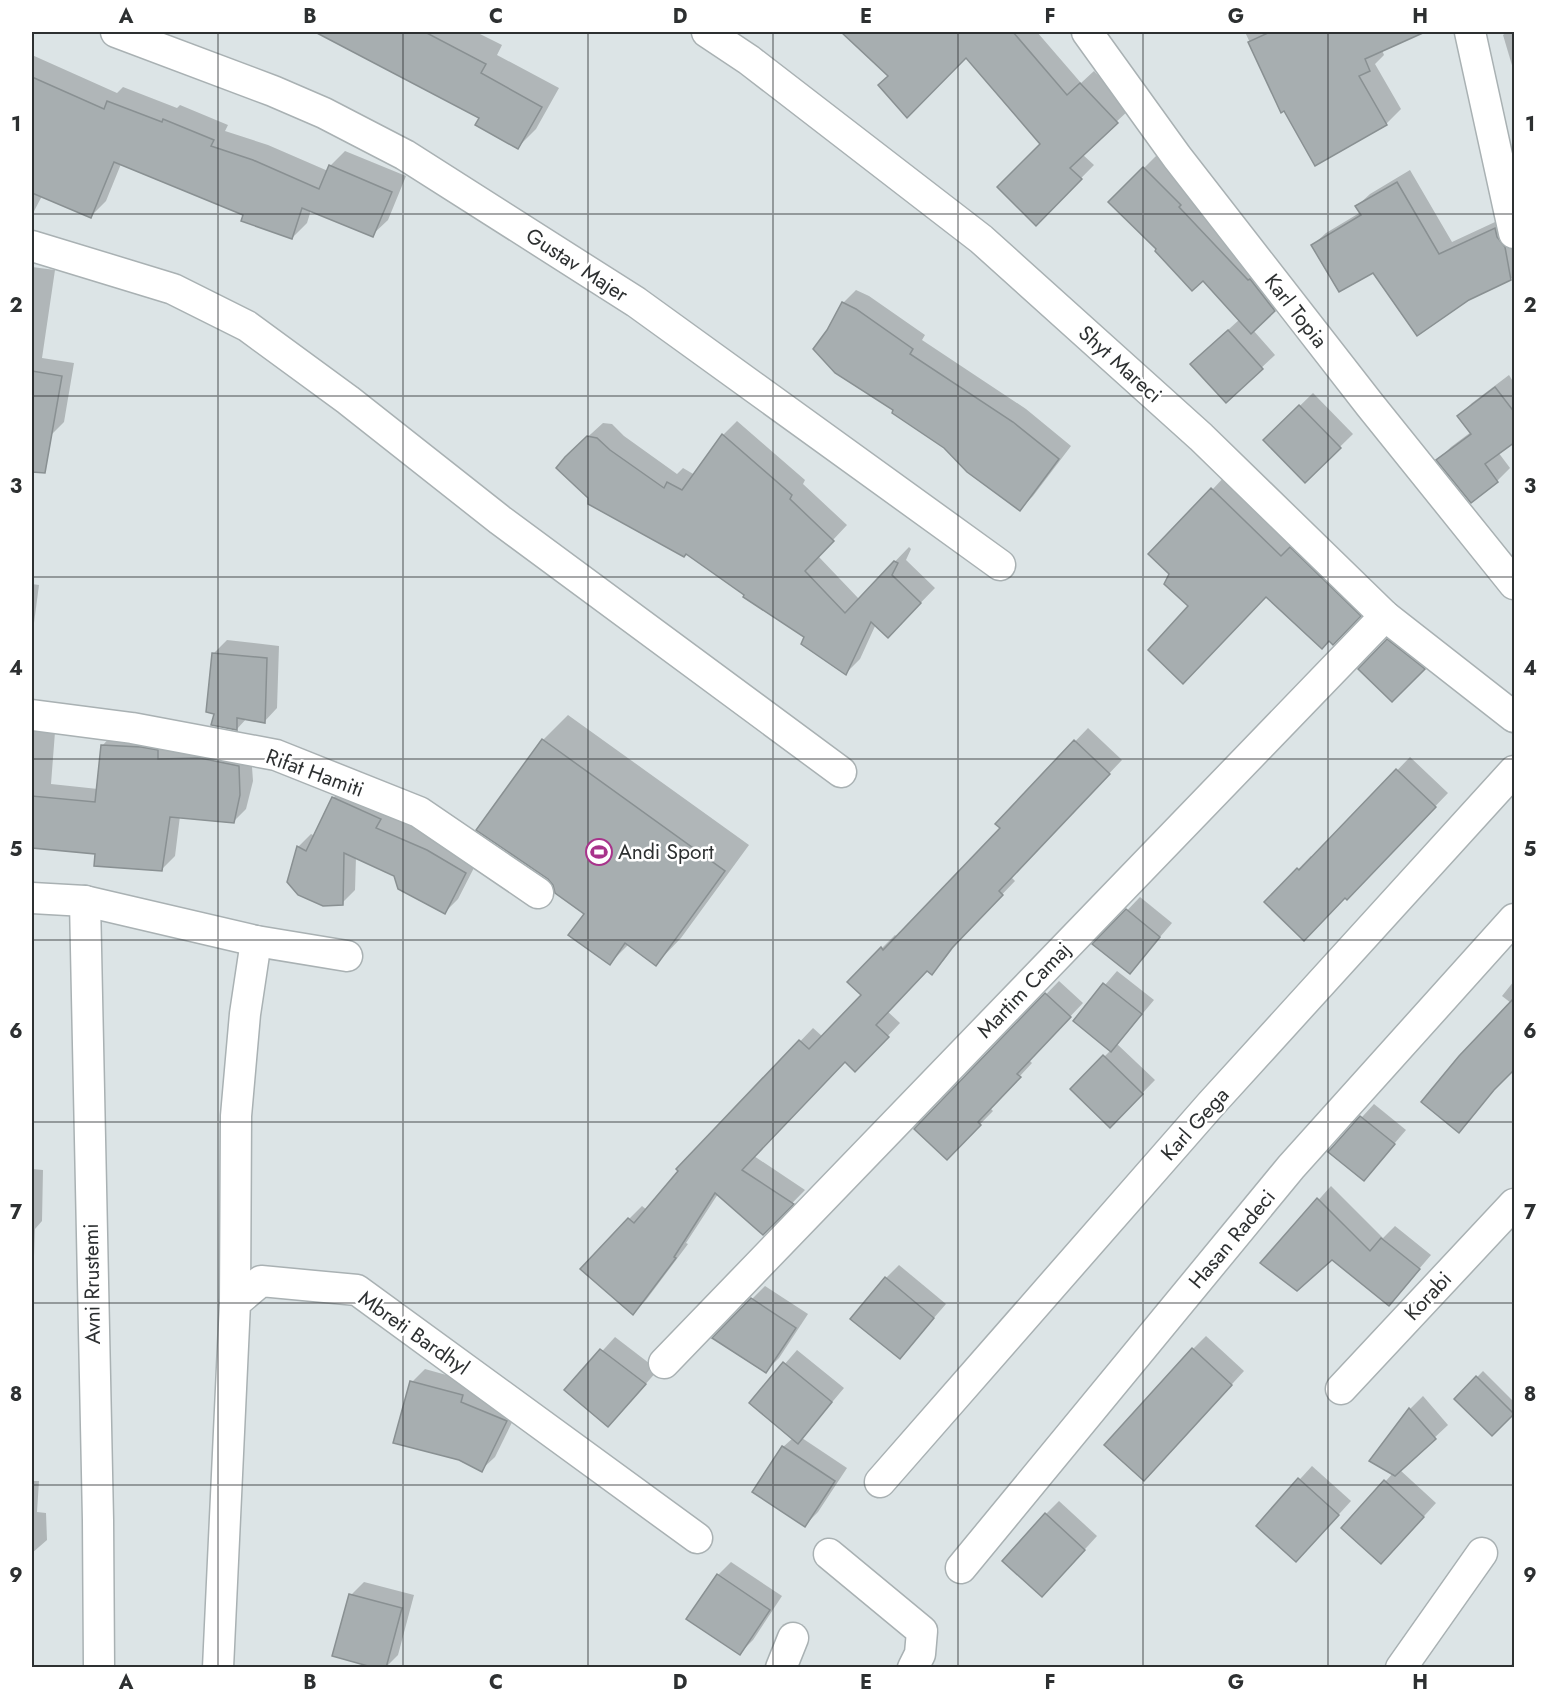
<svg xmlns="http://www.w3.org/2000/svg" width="1546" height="1699" font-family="Jost,sans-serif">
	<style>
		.shadow { fill: #0003 }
		.building { fill: #a7aeb0; stroke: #899092; stroke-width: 1.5 }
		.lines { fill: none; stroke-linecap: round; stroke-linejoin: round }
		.minor-casing { stroke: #a9b1b3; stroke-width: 33 }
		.minor { stroke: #fff; stroke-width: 30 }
		.grid { fill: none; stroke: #2d3031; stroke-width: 1.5; stroke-opacity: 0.55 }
		.labels { text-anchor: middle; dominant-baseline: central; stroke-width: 5; stroke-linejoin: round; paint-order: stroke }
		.street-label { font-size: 21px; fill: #2d3031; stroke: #fff }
		.poi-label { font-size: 21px; fill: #2d3031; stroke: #fff; text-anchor: start }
		.neatline { fill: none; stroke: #2d3031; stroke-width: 2 }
		.grid-label { font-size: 20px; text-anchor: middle; font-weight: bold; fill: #2d3031 }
	</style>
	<rect width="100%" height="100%" fill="#dce4e6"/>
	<g class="shadow">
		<polygon points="353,32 476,32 502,45 497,55 559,88 536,129 518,147 481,117 345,46"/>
		<polygon points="843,32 1037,32 1081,83 1094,71 1130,109 1082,154 1094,165 1036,224 1042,144 966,56 890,76"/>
		<polygon points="1245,32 1410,32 1400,41 1382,50 1384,55 1375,64 1401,109 1386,124 1285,110 1282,111"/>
		<polygon points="1507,32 1514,32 1514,72 1503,35"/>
		<polygon points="32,55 117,93 123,87 177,108 180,105 228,125 225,131 268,145 328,171 330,166 345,151 406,176 388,220 372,235 311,210 307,223 292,238 245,215 121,164 106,201 91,216 42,196 32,215"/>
		<polygon points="1157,155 1193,191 1287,297 1253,330 1275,355 1226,401 1205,351 1240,319 1203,279 1158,249 1110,202"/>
		<polygon points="1410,170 1452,242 1508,216 1514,233 1514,277 1468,298 1374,271 1313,245 1326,233 1361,212 1357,206 1370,194"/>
		<polygon points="32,267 55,270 42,358 74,363 64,422 51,435 32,432"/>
		<polygon points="856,290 869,296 925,335 922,340 1026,409 1071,446 1033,496 1020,509 945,447 894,409 828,331 843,303"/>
		<polygon points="1509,375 1514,383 1514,440 1498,452 1510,468 1497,481 1438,460 1451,447 1471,432 1459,416 1472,403"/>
		<polygon points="1313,393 1353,434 1305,481 1265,440"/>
		<polygon points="737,421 805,480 803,484 847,525 818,556 859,599 909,547 911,549 906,560 935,588 902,622 876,624 860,659 846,673 806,637 746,595 581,443 603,423 612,424 624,436 677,474 683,468 695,475 723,435"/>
		<polygon points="1227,474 1375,600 1333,643 1267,595 1190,606 1212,490"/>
		<polygon points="32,584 39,585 32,638"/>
		<polygon points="1401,627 1437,655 1392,700 1360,669"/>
		<polygon points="227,640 279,646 277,708 264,722 247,718 237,729 216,712 214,653"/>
		<polygon points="568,715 749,845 681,938 656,964 629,944 610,963 586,913 555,884 543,740"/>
		<polygon points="1088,728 1122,760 1011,877 1015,881 965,933 944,960 931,973 927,969 887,1011 900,1023 868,1057 845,1060 754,1156 805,1190 763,1233 718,1194 686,1243 688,1244 646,1300 633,1313 629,1219 642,1206 647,1210 680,1171 678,1169 813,1028 823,1037 863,995 882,948 895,935 897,937 1002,827 997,823"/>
		<polygon points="32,730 55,732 51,784 98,789 102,746 115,732 251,753 253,781 246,809 233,822 180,816 175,856 162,869 97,853 32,846"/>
		<polygon points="1410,757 1448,793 1360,885 1266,902 1311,856 1313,858"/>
		<polygon points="346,785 478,860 458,899 445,912 396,875 356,857 355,890 342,903 298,847 311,834 315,836 333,798"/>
		<polygon points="1140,897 1172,923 1130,972 1095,944"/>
		<polygon points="1117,971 1154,1000 1117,1044 1155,1080 1110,1126 1072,1089 1111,1050 1075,1020"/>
		<polygon points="1059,981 1083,1003 1029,1060 1032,1063 990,1108 993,1111 947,1158 916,1129"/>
		<polygon points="1514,981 1514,1067 1459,1131 1511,1003 1502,996"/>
		<polygon points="1374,1104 1406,1130 1364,1179 1330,1152"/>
		<polygon points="32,1169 43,1170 42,1221 35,1229 33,1284 32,1285"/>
		<polygon points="1331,1186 1383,1238 1395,1226 1431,1255 1389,1304 1332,1258 1262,1263"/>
		<polygon points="899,1265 946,1304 900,1357 886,1278"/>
		<polygon points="765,1286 808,1314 779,1358 766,1371 752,1299"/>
		<polygon points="1206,1336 1244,1371 1157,1466 1193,1349"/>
		<polygon points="615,1337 658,1370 621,1412 567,1390"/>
		<polygon points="797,1350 844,1388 802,1438 847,1468 818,1512 805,1525 783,1447 793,1438 751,1403"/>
		<polygon points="425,1369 475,1383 519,1408 495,1457 481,1470 412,1382"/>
		<polygon points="1483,1371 1514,1402 1514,1412 1492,1434 1456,1399"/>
		<polygon points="1423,1396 1448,1425 1400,1470 1436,1503 1394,1549 1385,1482 1393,1473 1371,1460 1410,1409"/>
		<polygon points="1312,1466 1351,1501 1309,1547 1258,1525"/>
		<polygon points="32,1481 39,1481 37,1512 46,1513 47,1540 32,1553"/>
		<polygon points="1059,1501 1097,1536 1055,1582 1046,1514"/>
		<polygon points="731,1562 782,1596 753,1640 740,1653 718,1575"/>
		<polygon points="364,1582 414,1595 398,1655 385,1668 351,1595"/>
		<polygon points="1514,1661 1514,1668 1509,1668"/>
	</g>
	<g class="building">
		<polygon points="315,32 425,32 486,64 481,73 542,107 518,149 475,125 479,118"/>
		<polygon points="841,32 1013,32 1067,95 1080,83 1118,123 1070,168 1082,179 1036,226 997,187 1040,144 966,58 907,118 878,85 888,76"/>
		<polygon points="1270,32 1425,32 1365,59 1370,71 1359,76 1387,125 1315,166 1284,111 1281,113 1248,42"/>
		<polygon points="32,77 104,109 107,101 162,122 163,119 214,140 211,146 253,160 319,189 329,165 392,192 373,237 302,208 292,239 241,221 243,215 114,162 91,218 32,193"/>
		<polygon points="1143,167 1181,205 1179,207 1248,280 1250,279 1275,311 1251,334 1203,281 1192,291 1155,251 1156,249 1108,202"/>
		<polygon points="1397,182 1439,254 1495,228 1497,237 1505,247 1511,280 1469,300 1417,336 1373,273 1339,292 1311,245 1361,215 1355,206"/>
		<polygon points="842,302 856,309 913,349 910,354 1013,422 1059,459 1020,511 967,472 944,448 892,413 893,410 835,373 813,349 827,330"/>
		<polygon points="1228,330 1263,369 1226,403 1190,364"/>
		<polygon points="32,371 62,376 45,473 32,472"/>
		<polygon points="1495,387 1515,413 1515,442 1485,464 1498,482 1471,503 1436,460 1471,434 1457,416"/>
		<polygon points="1299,405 1341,448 1305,483 1263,440"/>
		<polygon points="722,434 792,495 790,499 834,541 805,571 845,613 894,561 898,563 892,575 921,603 888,638 871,622 846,675 801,644 804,637 743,597 744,595 686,554 684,557 588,504 588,498 556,468 565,457 587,436 597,438 610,450 664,488 667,482 682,490"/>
		<polygon points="1211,488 1281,556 1290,547 1361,616 1333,645 1329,641 1322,649 1266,597 1183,684 1148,650 1188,606 1164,584 1169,574 1148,554"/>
		<polygon points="1387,639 1425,669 1392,702 1358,669"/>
		<polygon points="212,653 267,658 265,723 237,718 237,730 211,725 214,714 206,712"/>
		<polygon points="542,739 725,871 656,966 625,943 610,965 568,935 584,914 555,893 553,885 548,879 476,830"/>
		<polygon points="1074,740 1110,774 999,891 1003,895 952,948 932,975 927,971 876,1025 889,1037 855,1072 845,1062 742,1170 794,1204 763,1235 715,1193 674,1257 676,1258 633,1315 580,1269 628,1218 634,1223 678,1171 676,1169 799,1040 809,1049 861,995 847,982 881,947 883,950 1000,828 995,824"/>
		<polygon points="101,745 141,747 158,750 158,759 200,758 239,766 240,795 234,823 170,817 162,871 94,866 95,854 32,848 32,796 95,802"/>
		<polygon points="1396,769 1436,807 1347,900 1345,898 1304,941 1264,902 1297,868 1299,870"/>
		<polygon points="332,797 381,819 376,828 427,850 466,873 445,914 398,889 394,876 344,853 343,905 323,906 298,895 287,882 297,846 306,851"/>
		<polygon points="1126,909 1160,937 1130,974 1092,944"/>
		<polygon points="1103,983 1142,1014 1111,1052 1073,1021"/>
		<polygon points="1045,993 1071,1017 1017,1074 1021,1077 978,1122 981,1125 947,1160 914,1129"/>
		<polygon points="1515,997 1515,1069 1494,1090 1459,1133 1421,1102 1459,1056"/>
		<polygon points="1103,1055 1143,1094 1110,1128 1070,1089"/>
		<polygon points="1360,1116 1395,1144 1364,1181 1328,1152"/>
		<polygon points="1317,1198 1370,1251 1381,1238 1420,1269 1389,1306 1332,1260 1297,1291 1260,1263"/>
		<polygon points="885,1277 934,1318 900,1359 850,1319"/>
		<polygon points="751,1298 796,1328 766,1373 712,1338"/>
		<polygon points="1192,1348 1232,1385 1144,1481 1104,1445"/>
		<polygon points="600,1349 646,1384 608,1427 564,1390"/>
		<polygon points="783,1362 832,1402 798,1444 749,1403"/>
		<polygon points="1476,1376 1514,1414 1492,1436 1454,1399"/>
		<polygon points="410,1381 463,1395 461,1402 507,1421 482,1472 459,1460 393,1443"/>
		<polygon points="1409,1408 1436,1439 1395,1476 1369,1461"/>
		<polygon points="782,1446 835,1481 805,1527 752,1492"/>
		<polygon points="1298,1478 1339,1515 1296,1562 1256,1526"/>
		<polygon points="1384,1480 1424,1517 1381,1564 1341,1528"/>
		<polygon points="1045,1513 1085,1550 1042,1597 1002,1561"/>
		<polygon points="717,1574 770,1610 740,1655 686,1619"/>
		<polygon points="349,1594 402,1608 386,1668 375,1668 332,1656"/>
	</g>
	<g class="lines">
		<defs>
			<g id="minor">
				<polyline points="116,32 273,91 324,113 405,155 636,302 1000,565"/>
				<polyline points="707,32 749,60 981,239 1201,437 1385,616 1514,717"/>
				<polyline points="1087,32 1177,157 1370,405 1514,584"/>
				<polyline points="1470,32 1514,233"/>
				<polyline points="32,246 173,289 247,326 348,400 500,520 841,772"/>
				<polyline points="32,715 132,728 276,755 419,812 538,893"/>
				<polyline points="32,898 85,901 256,941 347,956"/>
				<polyline points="85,901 98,1520 99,1668"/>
				<polyline points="235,1303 236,1116 245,1014 256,941"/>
				<polyline points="664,1363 1385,616"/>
				<polyline points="1341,1389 1514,1204"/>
				<polyline points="880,1482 1211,1104 1514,771"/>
				<polyline points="829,1554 922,1631 920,1654 913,1668"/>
				<polyline points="961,1568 1291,1167 1514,919"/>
				<polyline points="218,1668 235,1303 261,1281 357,1290 697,1538"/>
				<polyline points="781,1668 793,1638"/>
				<polyline points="1401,1668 1482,1553"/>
			</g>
		</defs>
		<use href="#minor" class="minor-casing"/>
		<use href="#minor" class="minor"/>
	</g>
	<path class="grid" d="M 218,32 L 218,1668M 403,32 L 403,1668M 588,32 L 588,1668M 773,32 L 773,1668M 958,32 L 958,1668M 1143,32 L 1143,1668M 1328,32 L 1328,1668M 32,214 L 1514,214M 32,396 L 1514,396M 32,577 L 1514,577M 32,759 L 1514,759M 32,940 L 1514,940M 32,1122 L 1514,1122M 32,1303 L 1514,1303M 32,1485 L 1514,1485"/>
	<defs>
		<symbol id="stadium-ring" viewBox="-11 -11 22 22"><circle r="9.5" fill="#fff" stroke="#a8338b" stroke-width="1.5"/><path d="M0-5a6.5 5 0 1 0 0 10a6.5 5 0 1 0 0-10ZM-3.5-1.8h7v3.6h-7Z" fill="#a8338b"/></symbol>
	</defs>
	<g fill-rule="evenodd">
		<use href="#stadium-ring" x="584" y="837" width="30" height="30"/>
	</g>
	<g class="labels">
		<g class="street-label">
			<text transform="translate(577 265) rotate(33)">Gustav Majer</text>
			<text transform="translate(1296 311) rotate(52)">Karl Topia</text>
			<text transform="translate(1120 364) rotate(42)">Shyt Mareci</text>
			<text transform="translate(315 773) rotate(20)">Rifat Hamiti</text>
			<text transform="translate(1024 990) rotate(-46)">Martim Camaj</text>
			<text transform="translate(1195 1124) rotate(-48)">Karl Gega</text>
			<text transform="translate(1232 1239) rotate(-50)">Hasan Radeci</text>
			<text transform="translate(92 1284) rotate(-91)">Avni Rrustemi</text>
			<text transform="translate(1428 1296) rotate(-47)">Korabi</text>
			<text transform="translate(414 1333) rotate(35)">Mbreti Bardhyl</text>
		</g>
		<g class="poi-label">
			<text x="618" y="852">Andi Sport</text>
		</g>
	</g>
	<rect width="1546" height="1699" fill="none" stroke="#ffffff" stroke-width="66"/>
	<rect x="33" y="33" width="1480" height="1633" class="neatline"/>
	<g class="grid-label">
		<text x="126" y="23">A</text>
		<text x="310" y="23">B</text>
		<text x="496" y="23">C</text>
		<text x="680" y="23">D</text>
		<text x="866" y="23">E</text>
		<text x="1050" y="23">F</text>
		<text x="1236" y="23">G</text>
		<text x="1420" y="23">H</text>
		<text x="16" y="131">1</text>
		<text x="1530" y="131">1</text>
		<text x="16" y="312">2</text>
		<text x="1530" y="312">2</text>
		<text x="16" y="493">3</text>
		<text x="1530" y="493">3</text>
		<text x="16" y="675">4</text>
		<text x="1530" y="675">4</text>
		<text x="16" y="856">5</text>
		<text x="1530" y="856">5</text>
		<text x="16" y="1038">6</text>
		<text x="1530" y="1038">6</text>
		<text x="16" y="1219">7</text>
		<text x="1530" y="1219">7</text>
		<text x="16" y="1401">8</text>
		<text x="1530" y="1401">8</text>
		<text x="16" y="1582">9</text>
		<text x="1530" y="1582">9</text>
		<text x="126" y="1689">A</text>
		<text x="310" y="1689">B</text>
		<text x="496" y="1689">C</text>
		<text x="680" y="1689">D</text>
		<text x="866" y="1689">E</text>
		<text x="1050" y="1689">F</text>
		<text x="1236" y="1689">G</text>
		<text x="1420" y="1689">H</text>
	</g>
</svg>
